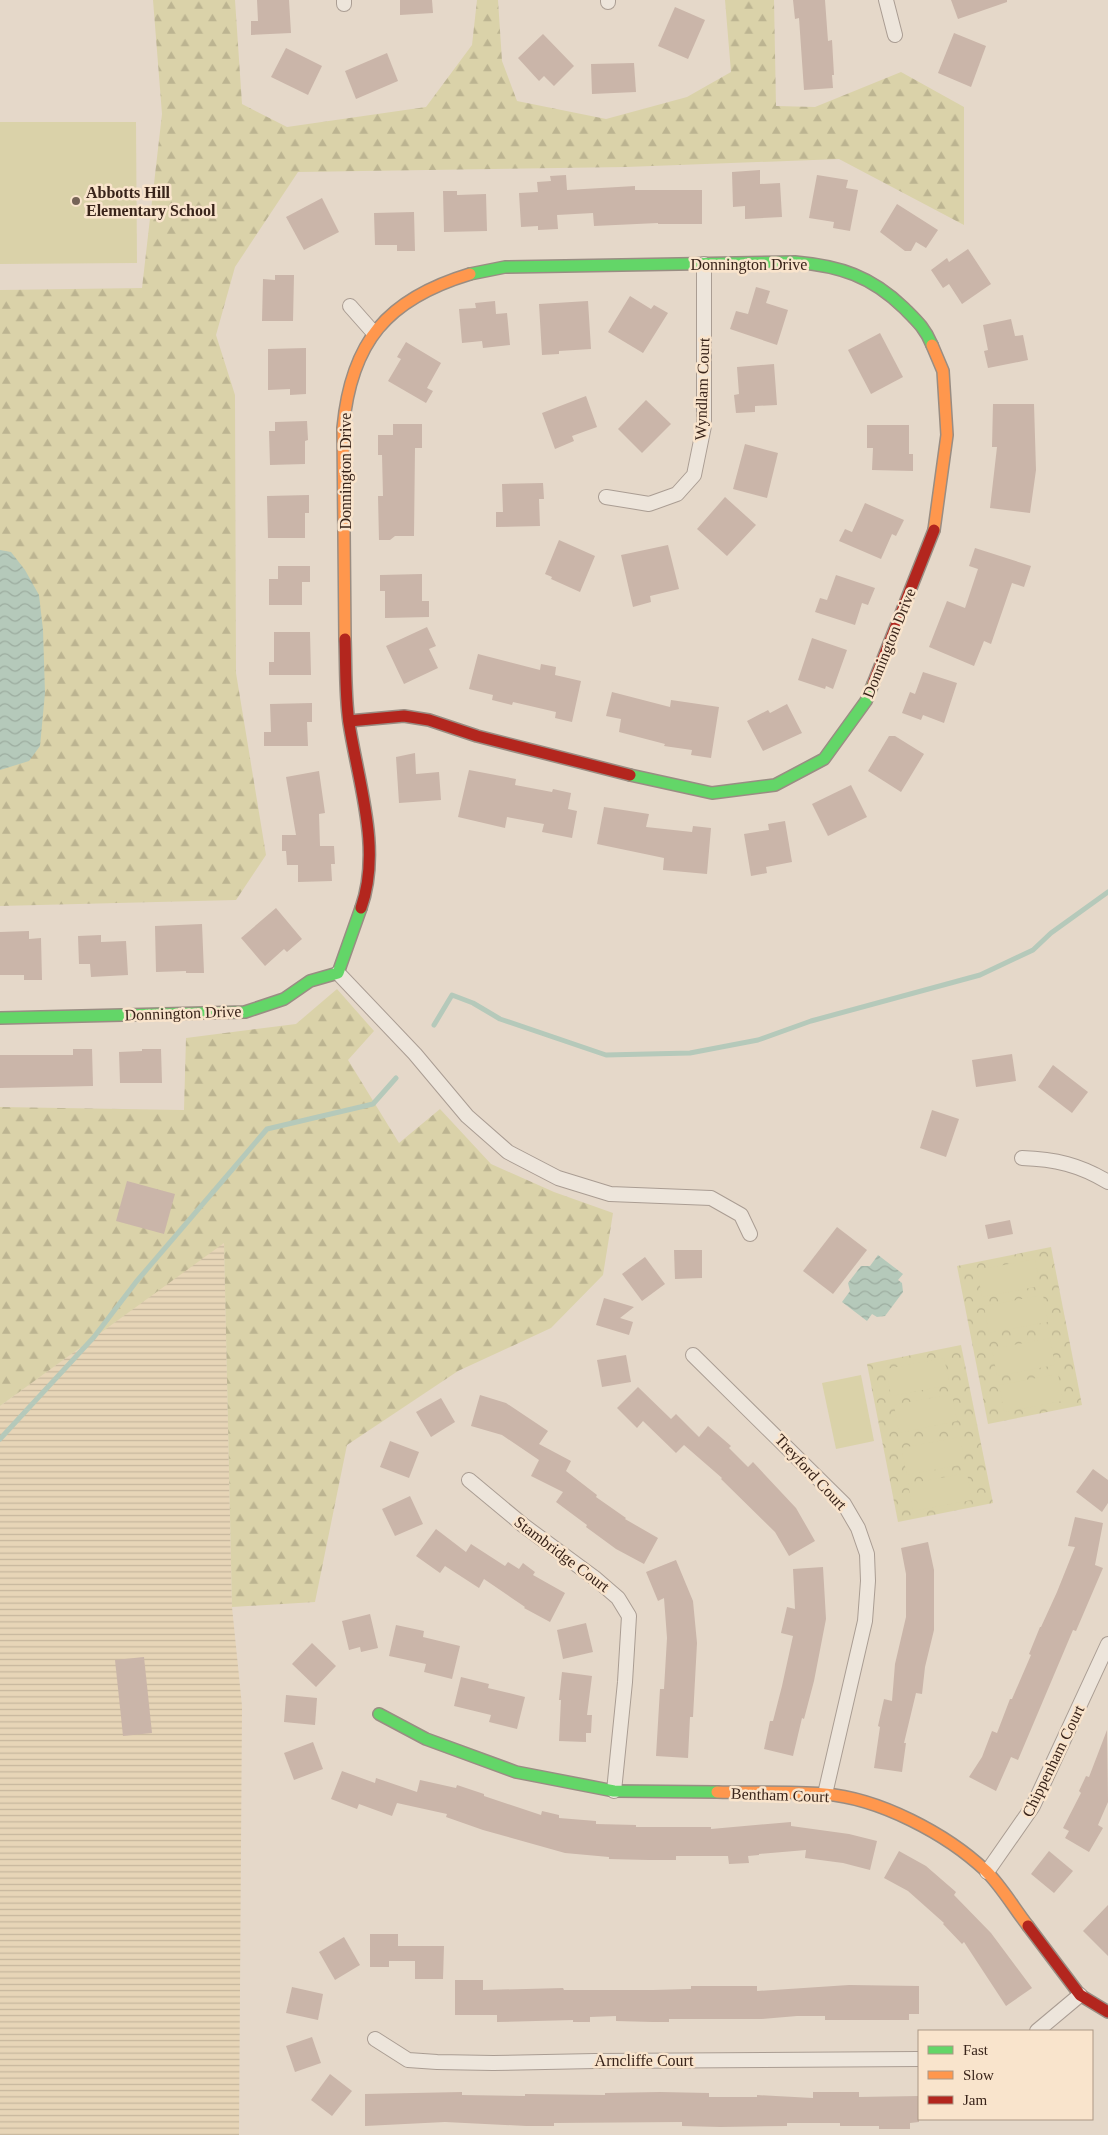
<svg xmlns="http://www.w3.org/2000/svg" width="1108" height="2135" font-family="Georgia,serif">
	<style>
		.farmland { fill: url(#farmland-rules) }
		.forest { fill: url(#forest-firs) }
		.park { fill: url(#park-crowns) }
		.pitch { fill: #dad2a9 }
		.water { fill: url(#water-waves) }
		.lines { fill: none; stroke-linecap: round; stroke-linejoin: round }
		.stream { stroke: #b5c9ba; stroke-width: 5 }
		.building { fill: #cab5a9 }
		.street-casing { stroke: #aa9d93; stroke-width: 16 }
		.fast-casing { stroke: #998d83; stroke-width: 14 }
		.slow-casing { stroke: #998d83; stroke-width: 14 }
		.jam-casing { stroke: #998d83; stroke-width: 14 }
		.street { stroke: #ede5db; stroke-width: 14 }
		.fast { stroke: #63d668; stroke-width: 11 }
		.slow { stroke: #ff974d; stroke-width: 11 }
		.jam { stroke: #b3261e; stroke-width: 11 }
		.poi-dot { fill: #756357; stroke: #f9e4cc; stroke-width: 2 }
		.labels { text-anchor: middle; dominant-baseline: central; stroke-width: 5; stroke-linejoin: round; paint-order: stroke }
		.poi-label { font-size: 16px; font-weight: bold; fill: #39241a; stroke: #f9e4cc; text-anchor: start }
		.street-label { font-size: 16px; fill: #39241a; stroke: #f9e4cc }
	</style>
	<defs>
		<pattern id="farmland-rules" width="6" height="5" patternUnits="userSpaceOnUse" patternTransform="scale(1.25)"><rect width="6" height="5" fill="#e7d5b7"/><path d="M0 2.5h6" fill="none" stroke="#c7b79d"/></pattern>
		<pattern id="forest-firs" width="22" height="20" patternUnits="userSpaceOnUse" patternTransform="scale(1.25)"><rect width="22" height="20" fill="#dad2a9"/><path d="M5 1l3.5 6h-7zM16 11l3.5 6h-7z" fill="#bcb491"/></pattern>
		<pattern id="park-crowns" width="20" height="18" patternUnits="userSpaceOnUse" patternTransform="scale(1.25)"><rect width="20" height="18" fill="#dad2a9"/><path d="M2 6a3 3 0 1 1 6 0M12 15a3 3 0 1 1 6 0" fill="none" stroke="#bcb491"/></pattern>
		<pattern id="water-waves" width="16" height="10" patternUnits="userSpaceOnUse" patternTransform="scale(1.25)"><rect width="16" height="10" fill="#b5c9ba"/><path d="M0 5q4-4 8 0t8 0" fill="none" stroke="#9cac9f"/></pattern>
	</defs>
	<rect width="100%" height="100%" fill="#e5d8c9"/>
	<polygon class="farmland" points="224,1242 232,1607 242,1706 239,2135 0,2135 0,1406"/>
	<g class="forest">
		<polygon points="153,0 235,0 242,104 287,127 426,107 472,45 477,0 498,0 502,61 517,101 606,119 687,97 731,72 725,0 774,0 776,106 815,107 901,72 964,107 964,225 839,159 626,167 298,172 235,267 216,335 235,395 236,673 266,855 236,900 0,906 0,290 142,288 162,114"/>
		<polygon points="337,989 374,1031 348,1060 399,1143 440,1109 491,1164 554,1192 613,1213 603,1275 551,1328 458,1371 347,1445 315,1602 232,1607 224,1243 0,1406 0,1107 184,1110 186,1038 296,1024"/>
	</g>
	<g class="park">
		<polygon points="1051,1247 1082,1405 988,1424 957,1266"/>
		<polygon points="961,1345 993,1503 898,1522 867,1364"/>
	</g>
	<g class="pitch">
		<polygon points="0,122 136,122 137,263 0,264"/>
		<polygon points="1035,1259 1040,1286 982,1297 977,1270"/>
		<polygon points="1043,1295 1048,1322 989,1333 984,1306"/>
		<polygon points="1050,1338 1055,1365 997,1376 992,1349"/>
		<polygon points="944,1358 950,1385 891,1396 886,1369"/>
		<polygon points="1058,1374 1063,1401 1004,1412 999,1385"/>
		<polygon points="861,1375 874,1441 836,1449 822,1383"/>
		<polygon points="952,1394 957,1421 899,1433 894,1405"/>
		<polygon points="960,1437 965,1464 907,1475 901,1448"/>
		<polygon points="967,1473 972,1500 913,1511 908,1484"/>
	</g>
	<g class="water">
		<polygon points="0,550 11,552 25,570 39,595 43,630 45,693 40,746 29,761 0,770"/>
		<polygon points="878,1255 903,1274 898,1280 902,1283 903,1292 885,1316 877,1317 872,1314 867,1321 842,1302 850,1291 848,1283 861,1266 870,1266"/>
	</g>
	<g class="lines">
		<g class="stream">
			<polyline points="434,1025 452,995 473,1003 500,1019 606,1055 690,1053 758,1040 811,1021 980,975 1033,950 1051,933 1108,892"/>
			<polyline points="0,1439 94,1337 136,1282 267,1129 373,1104 396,1078"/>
		</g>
	</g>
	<g class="building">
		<polygon points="257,0 289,0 291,33 251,35 251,21 258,21"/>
		<polygon points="400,0 432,0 433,13 400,15"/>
		<polygon points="793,0 825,0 828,41 832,40 834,75 832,75 833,88 804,90 799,18 795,19"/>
		<polygon points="951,0 1007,0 1007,2 958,19"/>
		<polygon points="675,7 705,20 688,59 658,46"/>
		<polygon points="954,33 986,46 971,87 938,73"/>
		<polygon points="543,34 574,66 554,86 544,76 539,81 518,58"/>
		<polygon points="286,48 322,66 308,95 271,77"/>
		<polygon points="387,53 398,81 356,99 345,71"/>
		<polygon points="634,63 636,92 592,94 591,64"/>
		<polygon points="760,170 760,184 780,183 782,217 745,219 745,206 733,207 732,172"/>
		<polygon points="566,175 567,190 635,186 635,190 702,190 702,224 658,224 658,223 594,226 593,213 557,215 558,229 538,230 538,226 521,227 519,193 538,192 537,182 551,181 550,176"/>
		<polygon points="817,175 848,180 846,188 858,190 850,231 833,228 834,222 809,218"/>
		<polygon points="443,191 457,191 457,195 486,194 487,231 444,232"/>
		<polygon points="322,198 339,232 304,250 286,217"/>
		<polygon points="897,204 938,230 926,248 916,242 911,251 905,251 880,232"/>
		<polygon points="414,212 415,251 397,251 397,245 375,245 374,213"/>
		<polygon points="968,249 991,284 962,304 949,284 943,288 931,270 947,258 949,262"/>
		<polygon points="275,275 294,275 293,321 262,321 263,279 275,280"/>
		<polygon points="756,287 770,291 766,303 788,310 777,345 730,329 736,311 748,314"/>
		<polygon points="630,296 651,309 654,305 668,313 643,353 608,332"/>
		<polygon points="495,301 496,314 507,313 510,345 483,348 482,341 462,343 459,309 476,308 475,303"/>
		<polygon points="588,301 591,349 559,351 559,354 542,355 539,304"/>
		<polygon points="1011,319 1015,336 1023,335 1028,360 988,368 984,351 988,350 983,325"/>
		<polygon points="880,333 903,377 871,394 848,350"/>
		<polygon points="406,342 441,363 427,388 433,391 426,403 388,381 401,359 397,357"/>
		<polygon points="306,348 306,394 290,395 290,389 268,390 268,349"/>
		<polygon points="774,364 777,405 755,406 755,412 736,413 734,395 739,394 737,367"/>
		<polygon points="586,396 597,427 572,436 574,441 555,449 542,413"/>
		<polygon points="646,400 671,424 642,453 618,429"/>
		<polygon points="993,404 1034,404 1036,470 1030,513 990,508 997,447 992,447"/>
		<polygon points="307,421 308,440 305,441 305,464 270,465 269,431 275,431 275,422"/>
		<polygon points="393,424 422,424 422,448 415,448 414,536 395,536 390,540 379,540 378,496 383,496 382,455 378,455 378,435 393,435"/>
		<polygon points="867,425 909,425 909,454 913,454 913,471 872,470 873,448 867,448"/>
		<polygon points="745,444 778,453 767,498 733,489"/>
		<polygon points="543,483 544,499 539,499 540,526 496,527 496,512 503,512 502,484"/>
		<polygon points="309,495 309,513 305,513 305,538 268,538 267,496"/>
		<polygon points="725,497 756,525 727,556 697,529"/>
		<polygon points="865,503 904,520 896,536 892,534 881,559 839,541 845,529 852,532"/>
		<polygon points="559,540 595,556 580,592 551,579 552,577 545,574"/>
		<polygon points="668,545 679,589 650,596 651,602 633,607 621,555"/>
		<polygon points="975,548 1031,566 1024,587 1012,583 991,644 984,641 974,666 929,647 947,601 965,608 978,569 969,566"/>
		<polygon points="278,566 310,566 310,582 302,582 302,605 269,605 269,579 278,579"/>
		<polygon points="422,574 422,601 429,601 429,617 385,618 385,591 380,591 380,575"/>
		<polygon points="836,575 875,588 868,605 862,603 855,625 815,612 820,598 827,600"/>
		<polygon points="427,627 436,646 429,649 438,668 404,684 386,646"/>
		<polygon points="274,632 310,632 311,675 269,675 269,662 274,662"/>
		<polygon points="812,638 847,650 833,689 826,686 825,689 798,680"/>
		<polygon points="478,654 540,670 541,664 556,667 555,675 581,681 572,722 555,718 556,712 513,702 512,705 492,700 493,695 469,689"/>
		<polygon points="923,672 957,683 944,723 923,715 921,720 902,713 910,692 915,694"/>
		<polygon points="612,692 670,707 671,700 719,707 711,758 691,755 692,750 664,746 665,744 619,732 621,719 606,716"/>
		<polygon points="312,703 312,722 307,722 308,746 264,746 264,732 271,732 270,704"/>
		<polygon points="787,704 802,733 763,751 747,721 768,710 770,713"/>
		<polygon points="889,736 895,736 924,754 901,792 868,771"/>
		<polygon points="415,753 416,774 439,772 441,800 399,803 396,757"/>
		<polygon points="469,770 516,779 515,785 552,792 553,789 571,793 568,809 577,811 572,838 542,832 544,824 507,817 505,828 458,817"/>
		<polygon points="319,771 325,813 319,814 320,846 334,846 335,864 331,864 332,881 298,882 298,865 287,865 286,851 282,851 282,835 296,835 286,777"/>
		<polygon points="851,785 867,817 828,836 812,804"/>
		<polygon points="604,807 649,814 646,827 692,832 693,826 711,828 707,874 663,870 664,858 597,844"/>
		<polygon points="785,821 792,862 766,867 767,873 751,876 744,834 769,830 768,824"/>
		<polygon points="276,908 302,939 287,952 284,949 265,966 241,938"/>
		<polygon points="202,924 204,973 186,973 186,971 156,972 155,926"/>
		<polygon points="29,931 29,939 41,938 42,980 24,980 24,975 0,975 0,932"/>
		<polygon points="101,935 101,942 126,941 128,975 91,977 90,964 79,964 78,936"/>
		<polygon points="73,1049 92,1049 93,1086 0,1088 0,1055 73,1055"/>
		<polygon points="142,1049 161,1049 162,1083 120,1083 119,1052 142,1051"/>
		<polygon points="1012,1054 1016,1081 976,1087 972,1060"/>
		<polygon points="1053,1065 1088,1092 1072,1113 1038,1087"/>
		<polygon points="932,1110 959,1119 946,1157 920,1148"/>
		<polygon points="127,1181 175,1194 164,1234 116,1221"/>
		<polygon points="1010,1220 1013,1234 988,1239 985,1225"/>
		<polygon points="837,1227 867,1250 833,1294 803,1271"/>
		<polygon points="674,1250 702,1250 702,1278 675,1279"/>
		<polygon points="645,1257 665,1284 642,1301 622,1274"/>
		<polygon points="604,1298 634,1307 620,1318 633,1322 629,1335 596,1325"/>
		<polygon points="626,1355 631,1382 602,1387 597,1360"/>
		<polygon points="638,1387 671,1419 676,1414 699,1437 708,1426 731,1446 729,1448 748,1467 753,1462 796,1508 815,1541 789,1556 775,1532 721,1479 722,1478 684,1445 676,1453 643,1421 637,1428 617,1408"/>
		<polygon points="480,1395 506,1403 548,1431 539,1444 571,1461 566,1471 597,1495 596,1497 626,1518 625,1519 658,1538 644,1564 616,1549 586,1527 587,1525 556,1502 563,1492 531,1476 539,1460 502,1435 471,1426"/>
		<polygon points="441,1398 455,1422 431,1437 416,1412"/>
		<polygon points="390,1441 419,1452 409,1478 380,1467"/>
		<polygon points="1093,1469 1108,1480 1108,1503 1102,1512 1076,1492"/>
		<polygon points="410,1496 423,1524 395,1536 382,1509"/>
		<polygon points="1075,1517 1103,1523 1095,1565 1103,1568 1076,1631 1073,1630 1018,1760 1011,1757 996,1791 969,1777 982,1757 992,1731 997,1733 1010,1699 1012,1699 1031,1655 1029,1654 1040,1627 1041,1627 1057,1592 1075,1547 1068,1546"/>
		<polygon points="436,1529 466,1552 471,1544 505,1566 508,1562 519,1569 523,1563 535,1572 533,1575 565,1593 550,1622 524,1608 525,1607 484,1579 479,1588 445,1566 440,1573 416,1556"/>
		<polygon points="928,1542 934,1570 934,1630 925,1667 922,1694 916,1693 904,1743 906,1743 902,1772 874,1768 880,1727 878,1726 884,1699 892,1701 895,1664 906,1617 906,1574 901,1548"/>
		<polygon points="676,1560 693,1601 697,1643 693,1717 690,1717 688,1758 656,1756 660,1689 664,1689 667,1638 664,1598 658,1601 646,1572"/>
		<polygon points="823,1567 826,1619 814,1681 804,1719 802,1718 793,1756 764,1749 770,1721 773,1721 782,1686 793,1636 781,1633 787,1607 795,1609 793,1569"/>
		<polygon points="370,1614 378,1648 361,1652 360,1647 349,1650 342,1621"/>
		<polygon points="586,1623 593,1652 563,1659 557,1630"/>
		<polygon points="396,1625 424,1631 423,1637 460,1646 452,1679 424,1672 426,1664 389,1656"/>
		<polygon points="312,1643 336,1666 316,1687 292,1664"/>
		<polygon points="144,1657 152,1733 123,1736 115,1660"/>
		<polygon points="562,1672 592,1676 587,1715 592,1715 591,1733 586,1733 586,1742 559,1741 561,1700 559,1700"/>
		<polygon points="461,1677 489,1684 488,1688 525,1697 517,1729 489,1722 491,1715 454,1706"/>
		<polygon points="286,1695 317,1698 315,1725 284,1722"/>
		<polygon points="1107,1730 1108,1802 1098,1825 1103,1828 1089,1852 1065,1838 1069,1831 1063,1828 1081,1793 1079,1791 1086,1776 1089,1777"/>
		<polygon points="313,1742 323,1769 294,1780 284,1753"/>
		<polygon points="342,1771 375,1783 376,1778 417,1792 420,1780 456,1788 457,1785 484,1794 484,1796 541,1815 542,1811 559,1815 559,1818 596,1821 596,1824 636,1825 636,1827 711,1827 711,1829 791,1822 791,1826 849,1834 877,1841 870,1870 843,1863 805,1858 806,1850 759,1854 759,1855 748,1856 749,1863 729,1864 728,1856 676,1856 676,1860 649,1860 609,1859 609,1857 565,1853 483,1830 446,1817 447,1814 397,1803 392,1816 359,1804 357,1809 331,1799"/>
		<polygon points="899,1851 926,1866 956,1892 954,1895 991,1933 1032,1988 1006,2006 964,1942 962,1944 943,1924 944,1923 908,1891 884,1878"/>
		<polygon points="1049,1851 1073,1871 1054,1893 1031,1874"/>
		<polygon points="1108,1905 1108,1956 1083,1931"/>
		<polygon points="370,1934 398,1934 398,1946 444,1946 443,1979 415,1979 415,1961 389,1961 389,1967 370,1967"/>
		<polygon points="344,1937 360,1965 335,1980 319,1952"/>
		<polygon points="455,1980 483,1980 483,1990 563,1988 564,1990 653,1990 691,1989 691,1986 757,1986 757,1991 849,1985 919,1986 919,2014 909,2014 909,2020 825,2020 825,2016 797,2016 762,2019 669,2019 669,2022 653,2022 616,2021 616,2016 590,2017 590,2022 573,2022 573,2020 497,2022 497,2015 455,2015"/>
		<polygon points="292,1987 323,1994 318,2020 286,2013"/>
		<polygon points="312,2037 321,2063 295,2072 286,2046"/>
		<polygon points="330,2074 352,2091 332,2116 311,2100"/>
		<polygon points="462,2092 462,2095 525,2096 525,2094 605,2095 605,2093 660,2092 709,2093 709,2097 757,2097 757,2095 813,2098 813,2092 859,2092 859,2097 919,2096 919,2122 910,2123 910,2129 879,2129 879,2126 840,2126 840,2123 787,2123 787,2126 720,2127 682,2126 682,2122 554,2123 554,2126 526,2126 445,2122 365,2126 365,2094"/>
	</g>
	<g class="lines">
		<defs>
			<g id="street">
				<polyline points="344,0 344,4"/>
				<polyline points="608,0 608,2"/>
				<polyline points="886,0 895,35"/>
				<polyline points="350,306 373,332"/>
				<polyline points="606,497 649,504 677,494 694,475 704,426 704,264"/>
				<polyline points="338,973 415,1054 467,1116 508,1152 558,1178 610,1194 711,1198 741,1215 750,1234"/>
				<path d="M 1022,1158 C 1055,1159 1080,1165 1108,1182"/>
				<polyline points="693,1355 844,1504 858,1528 867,1554 868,1581 865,1621 825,1794"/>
				<polyline points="469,1480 523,1525 596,1579 618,1598 629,1616 625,1682 614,1791"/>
				<polyline points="987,1872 1033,1806 1108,1644"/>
				<polyline points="1037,2031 1080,1995"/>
				<polyline points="375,2039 408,2060 437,2062 493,2063 595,2061 919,2059"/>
			</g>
			<g id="fast">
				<path d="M 470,274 L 505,267 L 795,262 C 840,266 871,276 904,308 C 917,321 925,328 932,345"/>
				<polyline points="630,775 712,793 775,785 824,759 866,701 873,684"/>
				<polyline points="0,1018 245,1012 284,999 310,981 338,973 361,908"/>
				<polyline points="379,1714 426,1739 516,1772 614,1791 717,1792"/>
			</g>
			<g id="slow">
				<polyline points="932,345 943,371 947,435 934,530"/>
				<path d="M 345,639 L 343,428 C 351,342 387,299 470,274"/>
				<path d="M 717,1792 C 752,1793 788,1791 824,1794 C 879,1798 947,1834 986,1871 C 1002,1887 1014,1908 1028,1926"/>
			</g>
			<g id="jam">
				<path d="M 345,639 C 346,667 345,695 349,723 C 358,782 382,849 361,908"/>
				<polyline points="873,684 934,530"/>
				<polyline points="349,721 404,716 429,720 477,736 630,775"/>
				<polyline points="1028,1926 1080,1995 1108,2012"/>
			</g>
		</defs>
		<use href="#street" class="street-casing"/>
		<use href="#fast" class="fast-casing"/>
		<use href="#slow" class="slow-casing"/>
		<use href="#jam" class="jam-casing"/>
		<use href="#street" class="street"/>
		<use href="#fast" class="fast"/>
		<use href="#slow" class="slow"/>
		<use href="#jam" class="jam"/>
	</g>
	<circle class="poi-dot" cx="76" cy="201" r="5"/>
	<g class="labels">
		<g class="poi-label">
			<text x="86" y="192">Abbotts Hill<tspan x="86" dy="18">Elementary School</tspan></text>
		</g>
		<g class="street-label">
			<text x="749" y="264">Donnington Drive</text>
			<text transform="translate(702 389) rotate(-88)">Wyndlam Court</text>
			<text transform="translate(345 471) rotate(-90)">Donnington Drive</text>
			<text transform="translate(889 643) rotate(-68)">Donnington Drive</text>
			<text transform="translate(183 1013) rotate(-2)">Donnington Drive</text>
			<text transform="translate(811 1472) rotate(47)">Treyford Court</text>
			<text transform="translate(562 1554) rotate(37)">Stambridge Court</text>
			<text transform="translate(1053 1761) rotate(-64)">Chippenham Court</text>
			<text transform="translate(780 1795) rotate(2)">Bentham Court</text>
			<text x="644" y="2060">Arncliffe Court</text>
		</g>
	</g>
	<rect x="918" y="2030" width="175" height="90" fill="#f9e4cc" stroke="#ac9785"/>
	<rect x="928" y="2046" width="25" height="8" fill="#63d668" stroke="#ac9785"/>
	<text x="963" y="2055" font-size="15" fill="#39241a">Fast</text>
	<rect x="928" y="2071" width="25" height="8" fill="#ff974d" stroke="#ac9785"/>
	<text x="963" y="2080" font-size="15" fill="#39241a">Slow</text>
	<rect x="928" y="2096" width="25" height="8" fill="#b3261e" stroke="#ac9785"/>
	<text x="963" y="2105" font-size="15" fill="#39241a">Jam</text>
</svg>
